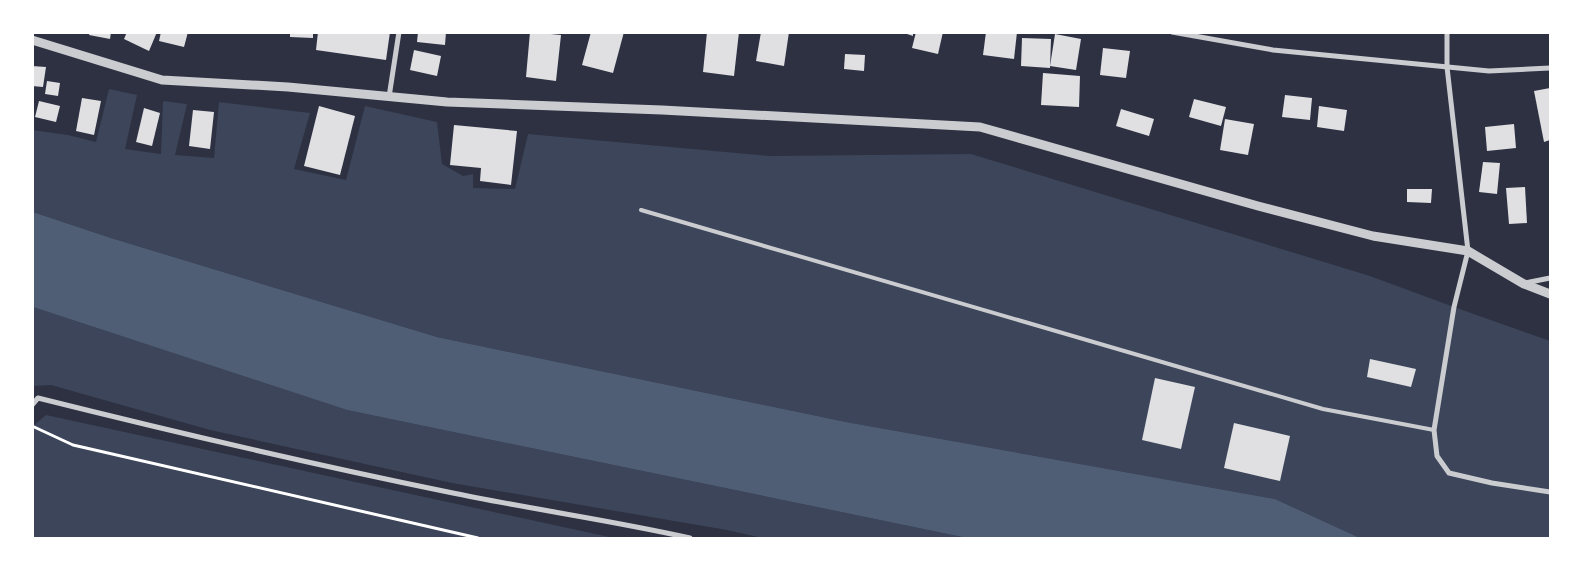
<svg xmlns="http://www.w3.org/2000/svg" width="1583" height="571" font-family="'PT Sans Narrow',sans-serif">
	<style>
		.green { fill: #3c4559 }
		.water { fill: #4f5d75 }
		.building { fill: #e0e0e3 }
		.lines { fill: none; stroke-linecap: round; stroke-linejoin: round }
		.path { stroke: #fff; stroke-width: 3 }
		.service { stroke: #caccd0; stroke-width: 4 }
		.minor { stroke: #caccd0; stroke-width: 5 }
		.tertiary { stroke: #caccd0; stroke-width: 9 }
	</style>
	<rect width="100%" height="100%" fill="#2d3142"/>
	<g class="green">
		<polygon points="109,89 137,95 125,149 161,154 163,101 187,104 175,155 214,158 219,102 310,113 294,169 346,180 365,106 437,122 442,164 463,176 473,174 473,188 515,189 528,134 769,156 971,154 1370,276 1454,307 1550,341 1550,538 1360,538 1275,499 846,422 437,337 111,238 33,212 32,130 68,135 96,142"/>
		<polygon points="33,307 347,410 967,538 762,538 727,530 452,483 210,430 51,385 33,386"/>
		<polygon points="46,415 614,538 33,538 33,426"/>
	</g>
	<polygon class="water" points="33,212 111,238 437,337 846,422 1275,499 1360,538 967,538 347,410 33,307"/>
	<g class="building">
		<polygon points="90,32 111,32 110,39 89,35"/>
		<polygon points="127,32 157,32 149,51 124,39"/>
		<polygon points="161,32 188,32 184,47 159,41"/>
		<polygon points="290,32 313,32 313,38 290,37"/>
		<polygon points="318,32 390,32 386,60 316,50"/>
		<polygon points="418,32 446,32 445,45 417,42"/>
		<polygon points="530,32 561,35 556,81 526,77"/>
		<polygon points="591,32 624,32 613,73 582,65"/>
		<polygon points="707,32 739,32 734,76 703,72"/>
		<polygon points="761,32 789,32 784,66 756,61"/>
		<polygon points="901,32 913,32 913,36"/>
		<polygon points="916,32 943,32 938,54 912,48"/>
		<polygon points="986,32 1017,32 1014,59 983,55"/>
		<polygon points="1055,34 1081,39 1076,70 1050,66"/>
		<polygon points="1022,38 1051,39 1050,68 1021,66"/>
		<polygon points="1103,48 1130,51 1126,78 1100,75"/>
		<polygon points="414,50 441,56 437,76 410,70"/>
		<polygon points="845,54 865,55 864,71 844,69"/>
		<polygon points="32,66 46,67 43,87 32,86"/>
		<polygon points="1043,73 1080,76 1079,107 1041,105"/>
		<polygon points="47,81 60,83 58,96 45,94"/>
		<polygon points="1550,88 1550,140 1544,142 1534,91"/>
		<polygon points="1285,95 1312,98 1310,120 1282,117"/>
		<polygon points="82,98 101,101 94,135 76,131"/>
		<polygon points="1194,99 1226,107 1221,126 1189,117"/>
		<polygon points="39,101 60,106 56,122 35,117"/>
		<polygon points="319,106 355,116 340,175 304,166"/>
		<polygon points="1319,106 1347,110 1344,131 1317,127"/>
		<polygon points="144,108 160,113 152,146 136,142"/>
		<polygon points="1121,109 1154,119 1149,136 1116,126"/>
		<polygon points="193,110 214,112 210,149 189,146"/>
		<polygon points="1225,119 1254,124 1248,155 1220,150"/>
		<polygon points="1514,124 1516,148 1487,151 1485,127"/>
		<polygon points="454,125 517,131 511,185 480,181 481,168 450,165"/>
		<polygon points="1483,162 1500,163 1497,194 1479,192"/>
		<polygon points="1525,187 1527,223 1509,224 1506,188"/>
		<polygon points="1407,189 1432,189 1431,203 1407,202"/>
		<polygon points="1370,359 1416,369 1411,387 1367,377"/>
		<polygon points="1155,378 1195,387 1181,449 1142,440"/>
		<polygon points="1234,423 1290,436 1280,481 1224,468"/>
	</g>
	<g class="lines">
		<polyline class="path" points="32,426 73,445 478,538"/>
		<polyline class="service" points="641,210 1323,409 1434,430"/>
		<g class="minor">
			<polyline points="1172,32 1273,50 1489,71 1550,68"/>
			<polyline points="1447,32 1447,67 1468,251 1454,307 1434,430 1437,456 1449,473 1492,483 1550,492"/>
			<polyline points="389,97 399,32"/>
			<polyline points="1525,283 1550,278"/>
			<path d="M 32,405 L 38,398 C 174,432 311,464 448,492 C 529,509 610,520 690,538"/>
		</g>
		<polyline class="tertiary" points="32,40 162,80 288,87 447,102 662,110 980,127 1258,206 1373,236 1468,251 1524,284 1550,294"/>
	</g>
	<rect width="1583" height="571" fill="none" stroke="#ffffff" stroke-width="68"/>
</svg>
